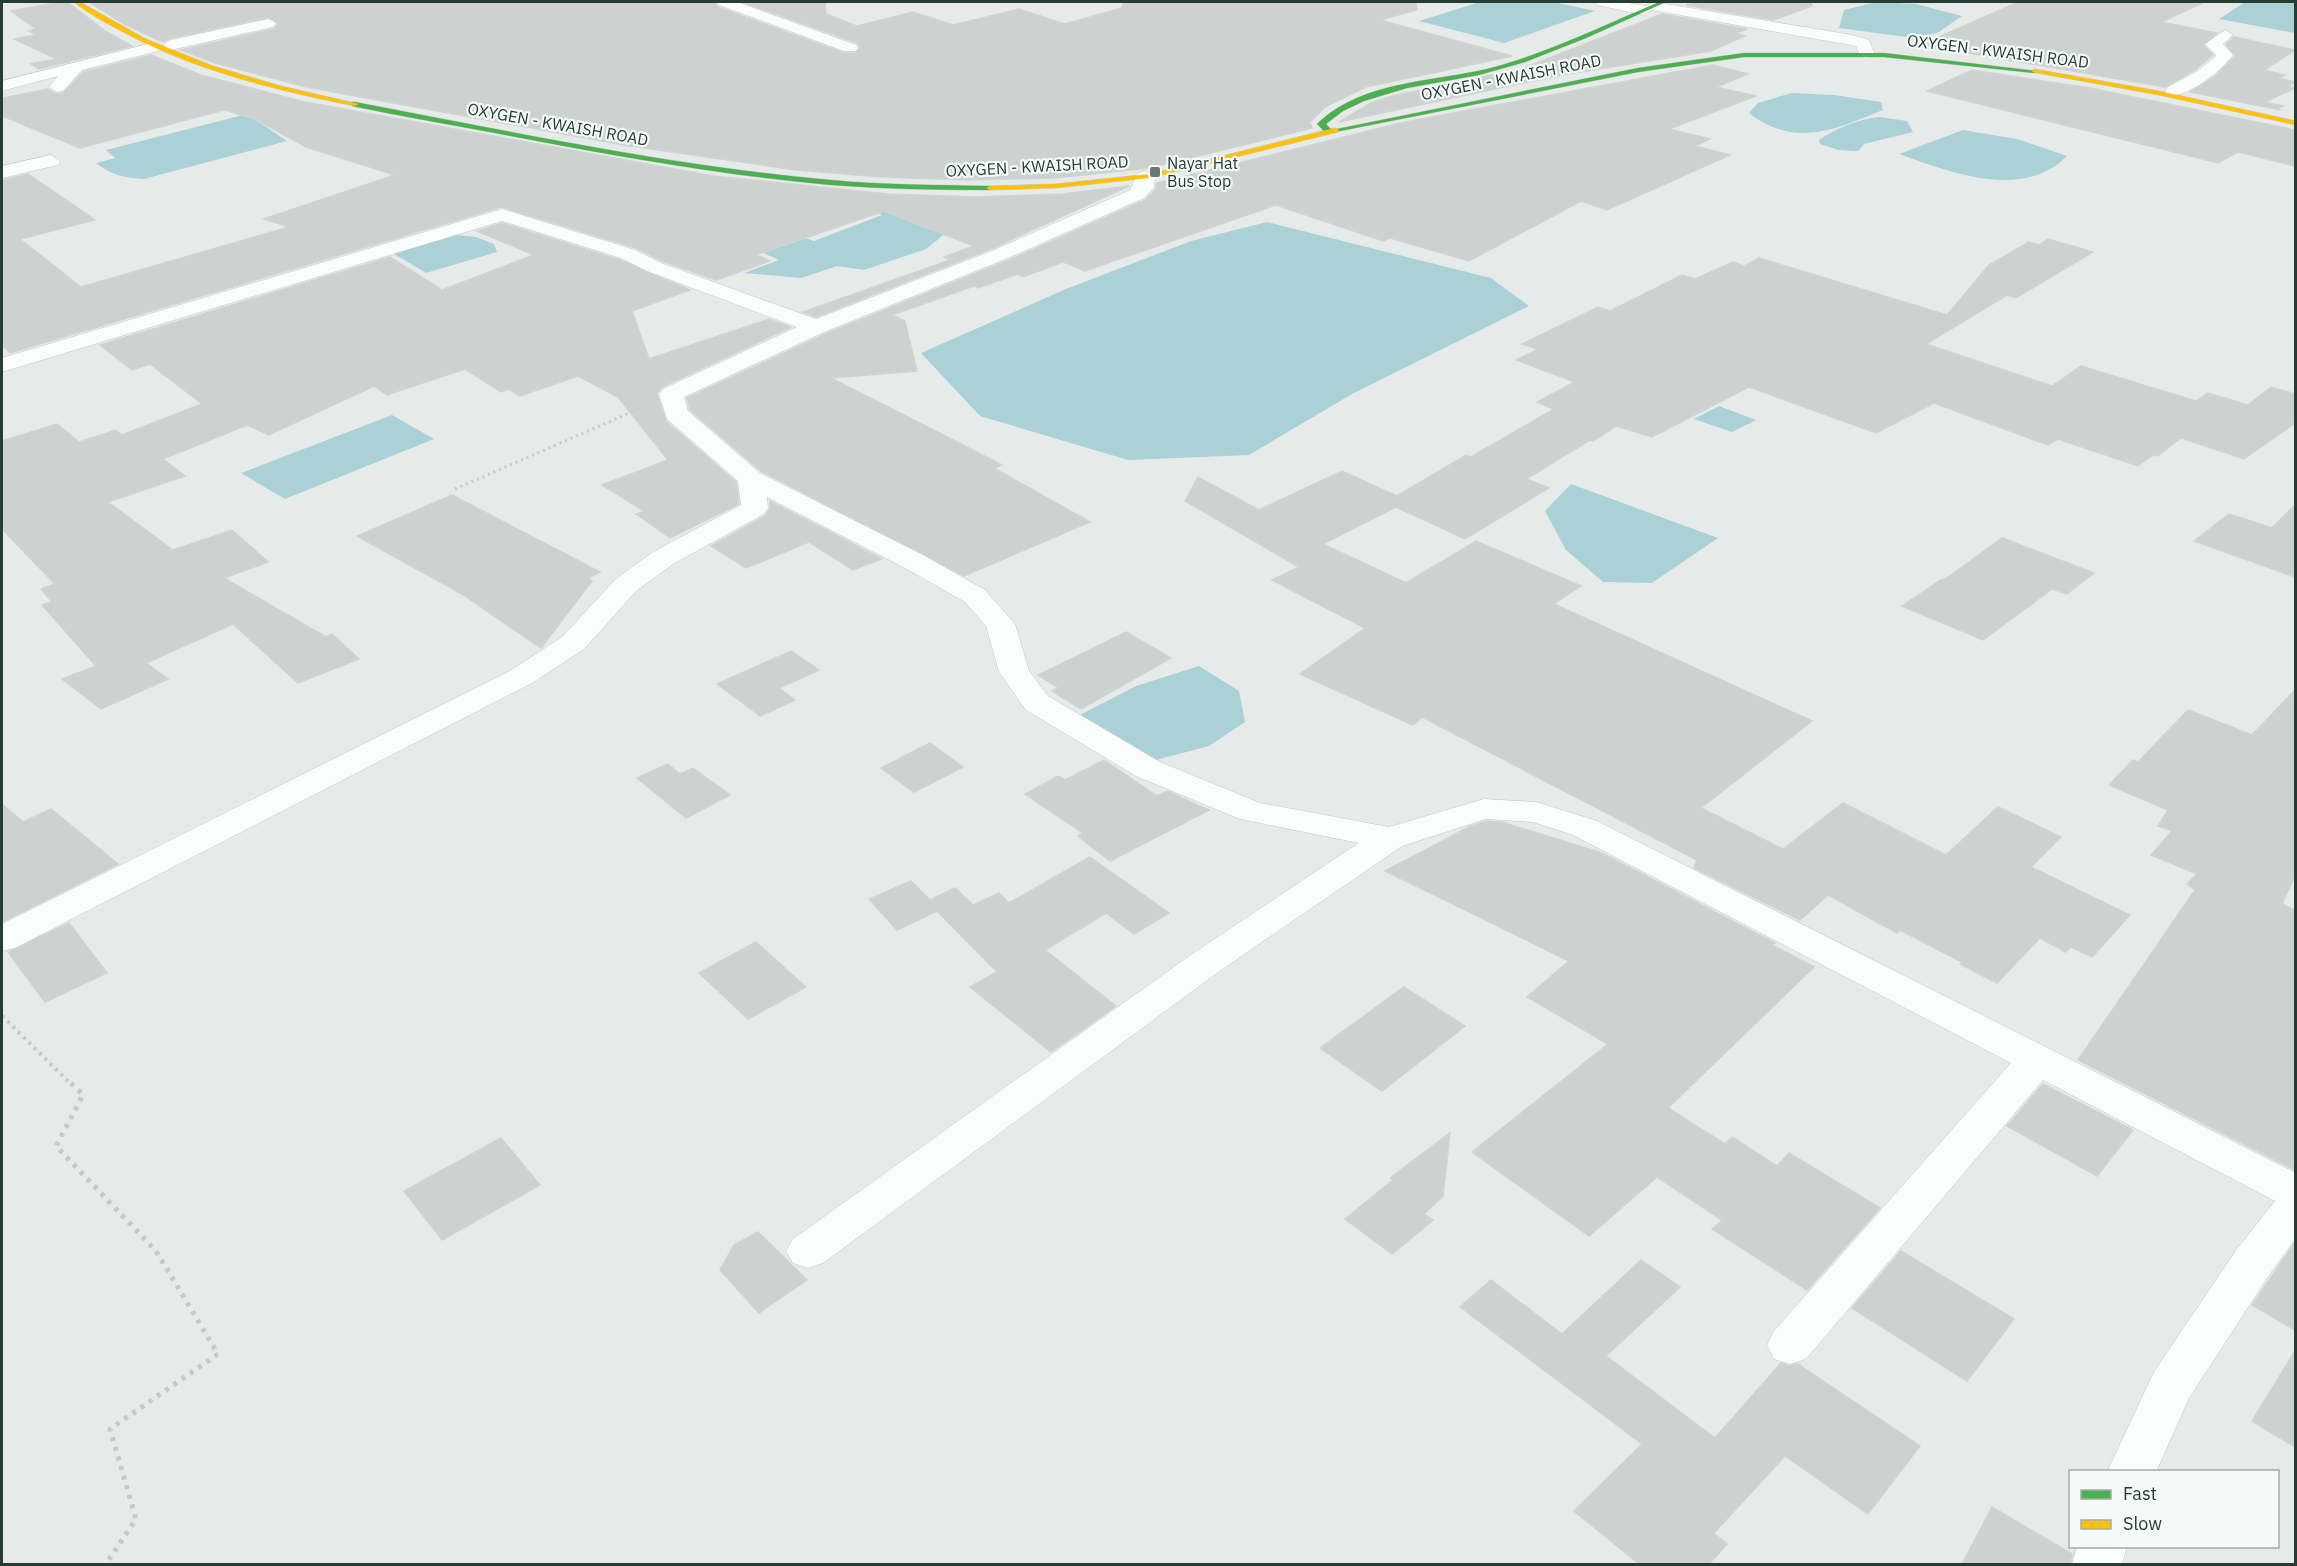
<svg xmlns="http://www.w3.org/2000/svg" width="2297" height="1566" font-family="'IBM Plex Sans',sans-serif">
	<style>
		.water { fill: #aad2d6 }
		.building { fill: #cdd2d0; stroke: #cfd4d2; stroke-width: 1.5 }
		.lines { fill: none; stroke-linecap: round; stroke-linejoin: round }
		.street-casing { stroke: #c3c8c6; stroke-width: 1 }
		.fast-casing { stroke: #c2c8c6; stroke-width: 1 }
		.slow-casing { stroke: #c2c8c6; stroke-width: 1 }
		.path-far3 { stroke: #c2cbc7; stroke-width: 2; stroke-dasharray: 1.5 2; stroke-linecap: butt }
		.path-far2 { stroke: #c2cbc7; stroke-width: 3; stroke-dasharray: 2 4; stroke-linecap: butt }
		.path-far1 { stroke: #c2cbc7; stroke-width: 4; stroke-dasharray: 3 4.5; stroke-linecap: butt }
		.path { stroke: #c2cbc7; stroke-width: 5; stroke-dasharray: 4 6; stroke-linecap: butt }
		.street { fill: #fbfcfc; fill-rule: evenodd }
		.fast { fill: #4caf50; fill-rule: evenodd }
		.slow { fill: #ffc107; fill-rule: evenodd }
		.poi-dot { fill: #697a74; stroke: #f5f9f7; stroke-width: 2 }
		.labels { text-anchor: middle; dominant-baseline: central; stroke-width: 4.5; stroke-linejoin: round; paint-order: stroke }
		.far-street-label { font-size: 16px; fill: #253d35; stroke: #f5f9f7 }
		.far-poi-label { font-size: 16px; fill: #253d35; stroke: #f5f9f7; text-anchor: start }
	</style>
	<rect width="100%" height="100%" fill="#e6ebe9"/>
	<g class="water">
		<polygon points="1480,2 1553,2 1595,11 1504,43 1419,21"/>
		<polygon points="1877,2 1916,4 1962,16 1939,32 1914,38 1839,28 1844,10"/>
		<polygon points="2245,2 2295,2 2295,33 2219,19"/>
		<path d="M 1792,93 L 1834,95 L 1881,102 L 1883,110 C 1836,129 1795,149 1749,113 L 1758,103 Z"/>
		<path d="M 247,114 L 287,141 L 144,179 C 126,178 110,175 96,163 L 115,158 L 106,150 Z"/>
		<path d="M 1880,117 L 1907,121 L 1913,132 L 1864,144 L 1858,151 L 1838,150 L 1820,144 L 1819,140 C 1836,128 1859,119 1880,117 Z"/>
		<path d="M 1963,130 L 2017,139 L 2067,156 C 2023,201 1949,172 1899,154 Z"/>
		<polygon points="861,205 956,225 926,249 864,270 837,266 801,278 744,273 779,260 724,235 757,222 814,241 882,215"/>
		<polygon points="1267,222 1491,278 1529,306 1352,394 1249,455 1128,460 980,416 921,353 1066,289 1191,241"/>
		<polygon points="447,234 476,237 494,244 497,252 426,273 389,251"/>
		<polygon points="1719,406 1756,420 1732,432 1694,419"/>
		<polygon points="392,415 434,439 285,499 241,473"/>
		<polygon points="1571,484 1718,538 1652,583 1603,582 1566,550 1545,511"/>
		<polygon points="1199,666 1239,691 1245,722 1209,746 1156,760 1080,715 1136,686"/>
	</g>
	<g class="building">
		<polygon points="61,2 67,2 107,32 132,46 39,69 31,64 57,59 14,39 36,35 29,31 36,29 11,11"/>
		<polygon points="89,2 714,2 718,7 844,53 856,53 860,47 857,43 742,2 825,2 826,14 857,26 913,12 953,25 1019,9 1065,24 1122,8 1123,2 1416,2 1417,10 1380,20 1512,56 1366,87 1325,107 1310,122 1312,128 1150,168 1055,178 969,180 882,177 796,170 624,145 306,87 215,63 181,50 273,29 278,24 269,17 171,38 163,42 124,24"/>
		<polygon points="1696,2 1811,2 1812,6 1773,20 1686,5"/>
		<polygon points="2018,2 2205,2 2161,22 2217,33 2203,44 2213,55 2195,70 2165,87 1921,45"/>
		<polygon points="1662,14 1747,29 1735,33 1745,36 1711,51 1562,75 1339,122 1371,103 1392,96 1521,69"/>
		<polygon points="2234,37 2295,50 2264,70 2285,75 2278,78 2295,82 2288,86 2295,88 2265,102 2283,106 2276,109 2281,110 2190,92 2214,77 2235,56 2226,44"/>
		<polygon points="151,55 201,75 305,102 714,176 888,194 975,197 1062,194 1129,186 993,248 816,317 803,312 950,260 944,257 974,246 884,211 756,255 770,261 716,280 662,261 636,248 501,207 10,353 2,345 2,180 28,174 95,220 20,239 81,287 289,227 264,219 395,175 306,147 255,119 224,110 80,148 2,116 2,98 48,89 56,94 63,93 83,72"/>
		<polygon points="1713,65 1748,74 1716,87 1756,96 1669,129 1710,139 1695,146 1730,155 1607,210 1581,201 1469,261 1390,238 1383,241 1276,205 1085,271 1063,262 1023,277 1018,274 978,288 974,286 892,315 905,321 917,371 831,378 1002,465 994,468 1090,522 964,576 761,471 690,410 687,398 825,334 1009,260 1145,200 1156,189 1157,183 1405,122"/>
		<polygon points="1972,70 2090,88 2295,130 2295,166 2238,152 2218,163 1927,91"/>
		<polygon points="502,223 620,260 690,290 632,311 649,359 769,319 791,327 662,387 657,393 666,421 736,482 739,504 670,538 636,514 644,511 602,485 668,460 618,397 578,376 520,396 509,389 501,392 465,369 387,395 374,386 269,435 247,425 163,459 185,476 108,502 173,550 232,530 268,562 224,578 326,637 332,634 359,659 298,683 233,624 146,663 168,679 101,709 62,679 96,666 42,605 52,602 41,589 55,584 2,529 2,441 57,424 79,442 116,430 122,435 202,404 150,364 132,370 100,345 390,257 442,290 534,255 477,231"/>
		<polygon points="2048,239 2093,252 2016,298 2007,295 1926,344 2052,386 2081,366 2196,401 2208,393 2248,405 2271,387 2295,394 2295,423 2244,459 2181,438 2158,456 2153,455 2138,466 2058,439 2048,445 1934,403 1876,433 1749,387 1652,437 1616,426 1593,441 1590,440 1526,479 1549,488 1465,539 1396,507 1323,544 1406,583 1476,541 1581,586 1554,604 1812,721 1701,808 1783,849 1843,803 1946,855 1998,807 2061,837 2031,867 2130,915 2092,957 2071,947 2066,952 2040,938 1997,983 1960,964 1962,962 1900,930 1897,933 1828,895 1800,920 1694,868 1697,860 1422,717 1413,725 1300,674 1365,628 1272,580 1299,567 1185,501 1198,477 1259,510 1342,471 1397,496 1466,455 1471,457 1554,409 1537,402 1575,382 1516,360 1538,349 1522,344 1598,307 1610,311 1682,275 1695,279 1733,262 1744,266 1759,258 1947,315 1989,265 2029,242 2039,245"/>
		<polygon points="452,495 600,572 588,578 592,581 541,648 462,594 357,536"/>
		<polygon points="770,501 882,559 853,570 809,542 746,568 711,546 765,516 770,509"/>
		<polygon points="2295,505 2295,577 2194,541 2229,514 2272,528"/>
		<polygon points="2002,538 2094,573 2067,594 2052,589 1983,640 1902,606 1942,579 1944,580"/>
		<polygon points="1126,632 1171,658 1081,709 1052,691 1059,688 1038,675"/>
		<polygon points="791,651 819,670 779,688 795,700 760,716 717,684"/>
		<polygon points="2295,690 2295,876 2282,904 2295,910 2295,1170 2078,1060 2195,890 2187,884 2197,874 2151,855 2172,831 2158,826 2168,810 2109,785 2133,760 2138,762 2188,710 2252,735"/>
		<polygon points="930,743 963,767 914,792 881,768"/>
		<polygon points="1104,760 1157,796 1167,791 1209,810 1110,861 1078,836 1083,833 1025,794 1058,776 1065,780"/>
		<polygon points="668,764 680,774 693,768 730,795 686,818 637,778"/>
		<polygon points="2,804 23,822 51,809 118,864 2,922"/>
		<polygon points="1486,821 1502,822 1602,853 1775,943 1772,945 1814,967 1668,1108 1725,1144 1732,1137 1777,1166 1789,1153 1880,1208 1807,1290 1712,1229 1722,1220 1657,1177 1589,1236 1472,1152 1608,1044 1527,997 1569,961 1385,871 1471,826"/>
		<polygon points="1090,857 1169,913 1134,934 1106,913 1045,950 1116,1006 1051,1052 970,987 997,972 937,911 897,930 869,899 911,881 930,900 955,888 973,905 999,893 1009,903"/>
		<polygon points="69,923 107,973 45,1002 8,952"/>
		<polygon points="756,942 806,987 748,1019 699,973"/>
		<polygon points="1404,987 1465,1026 1382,1091 1320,1048"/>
		<polygon points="2043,1084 2133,1130 2097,1176 2007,1126"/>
		<polygon points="1450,1133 1443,1196 1424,1214 1433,1220 1392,1254 1345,1219 1393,1180 1390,1178"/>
		<polygon points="501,1138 540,1185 442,1240 404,1191"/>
		<polygon points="758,1232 807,1280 759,1313 720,1270 734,1245"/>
		<polygon points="2295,1242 2295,1330 2252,1305"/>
		<polygon points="1901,1251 2014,1319 1967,1381 1852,1308"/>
		<polygon points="1641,1260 1680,1287 1606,1356 1715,1438 1781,1363 1789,1366 1798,1364 1920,1446 1868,1514 1785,1456 1714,1533 1727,1544 1709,1564 1639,1564 1574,1511 1642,1444 1460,1307 1491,1280 1562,1334"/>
		<polygon points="2295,1351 2295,1447 2252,1421"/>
		<polygon points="1992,1507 2072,1554 2070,1564 1962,1564"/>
	</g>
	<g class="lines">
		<defs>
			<g id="street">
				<polygon points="716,2 737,2 856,45 858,48 856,51 844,51 719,5"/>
				<polygon points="1594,2 1623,2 1646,6 1654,2 1852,35 1869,40 1874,53 1866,58 1860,56 1856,46 1851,45 1652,10 1644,15 1597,5"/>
				<polygon points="268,19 273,21 276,24 273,27 171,50 163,45 171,40"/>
				<path d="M 2225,30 L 2233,35 L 2223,44 L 2233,55 C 2222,70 2187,99 2168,95 L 2165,91 L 2168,87 L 2196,72 L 2214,58 L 2216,55 L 2205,44 Z"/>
				<polygon points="152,43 158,45 160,48 158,51 82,70 63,91 57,92 49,87 58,76 2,91 2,81"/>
				<polygon points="51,155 60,161 58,165 2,178 2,166"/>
				<polygon points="1145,171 1155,177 1154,187 1144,198 1008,258 824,332 684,397 688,411 760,473 925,556 985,590 1015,624 1029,671 1048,696 1160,762 1260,803 1389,827 1484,799 1536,802 1597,821 2296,1173 2296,1238 2269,1275 2189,1398 2156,1472 2107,1472 2154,1372 2237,1249 2275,1201 2043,1080 1806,1359 1790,1364 1774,1359 1767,1345 1774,1331 2011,1063 1573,835 1533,822 1486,819 1402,846 1221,970 823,1263 808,1268 793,1263 786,1251 793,1239 1195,952 1359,843 1240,819 1136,776 1026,710 999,672 986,626 965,602 905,568 767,497 768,508 764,514 673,564 636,591 584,649 532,683 15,948 2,951 2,924 510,671 562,637 616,579 653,552 741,505 738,481 667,419 659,394 663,389 797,327 647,271 621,258 502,221 2,372 2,358 502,209 635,250 661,263 816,319 994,250 1130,190 1138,173"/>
				<polygon points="2077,1546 2127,1546 2122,1564 2072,1564"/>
			</g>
			<g id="fast">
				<path d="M 1659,2 L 1666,2 L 1586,38 L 1525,62 L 1479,75 L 1407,88 L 1364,101 L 1343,111 L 1326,124 L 1332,130 L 1638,68 L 1744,53 L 1884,53 L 2037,71 L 2034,73 L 1884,57 L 1744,57 L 1638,72 L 1335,132 L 1332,130 L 1325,132 L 1317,124 C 1366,77 1442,83 1502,65 C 1556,49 1607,24 1659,2 Z"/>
				<path d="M 355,102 C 513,132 671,166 831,180 C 884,185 937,185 990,186 L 994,188 L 990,190 C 937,190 884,189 831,185 C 718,175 606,154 495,133 C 448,124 400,116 352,106 L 352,102 Z"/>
			</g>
			<g id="slow">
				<path d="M 74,2 L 80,2 L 146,39 L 213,66 L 281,86 L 359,104 L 355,106 C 275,90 197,71 125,33 C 108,24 89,14 74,2 Z"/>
				<polygon points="2034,69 2159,91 2296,121 2296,125 2159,95 2032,72"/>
				<polygon points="1335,128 1339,130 1338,132 1150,178 1055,188 990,190 986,188 990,186 1055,184 1150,174"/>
			</g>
		</defs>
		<use href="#street" class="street-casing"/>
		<use href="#fast" class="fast-casing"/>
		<use href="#slow" class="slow-casing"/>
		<polyline class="path-far3" points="631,412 643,407"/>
		<polyline class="path-far2" points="455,489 634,411"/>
		<polyline class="path-far1" points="2,1016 72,1085"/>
		<polyline class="path" points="71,1083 83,1095 56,1146 156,1251 218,1354 110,1429 136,1519 106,1564"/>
		<use href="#street" class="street"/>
		<use href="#fast" class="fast"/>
		<use href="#slow" class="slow"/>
	</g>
	<rect class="poi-dot" x="1149" y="166" width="12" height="12" rx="3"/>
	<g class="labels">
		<g class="far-street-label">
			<text transform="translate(1998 51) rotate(7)">OXYGEN - KWAISH ROAD</text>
			<text transform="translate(1511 77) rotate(-11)">OXYGEN - KWAISH ROAD</text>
			<text transform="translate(558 124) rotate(10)">OXYGEN - KWAISH ROAD</text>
			<text transform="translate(1037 166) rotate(-3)">OXYGEN - KWAISH ROAD</text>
		</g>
		<g class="far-poi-label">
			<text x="1167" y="163">Nayar Hat<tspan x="1167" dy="18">Bus Stop</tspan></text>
		</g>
	</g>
	<rect width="2297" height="1566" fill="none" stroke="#253d35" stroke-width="6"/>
	<rect x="2069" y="1470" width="210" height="78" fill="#f5f9f7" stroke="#a2aea9" stroke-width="1.5"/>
	<rect x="2081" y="1490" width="30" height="9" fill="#4caf50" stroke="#a2aea9" stroke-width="1.5"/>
	<text x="2123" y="1500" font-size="18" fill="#253d35">Fast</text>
	<rect x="2081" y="1520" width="30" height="9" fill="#ffc107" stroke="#a2aea9" stroke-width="1.5"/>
	<text x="2123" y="1530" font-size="18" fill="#253d35">Slow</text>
</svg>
